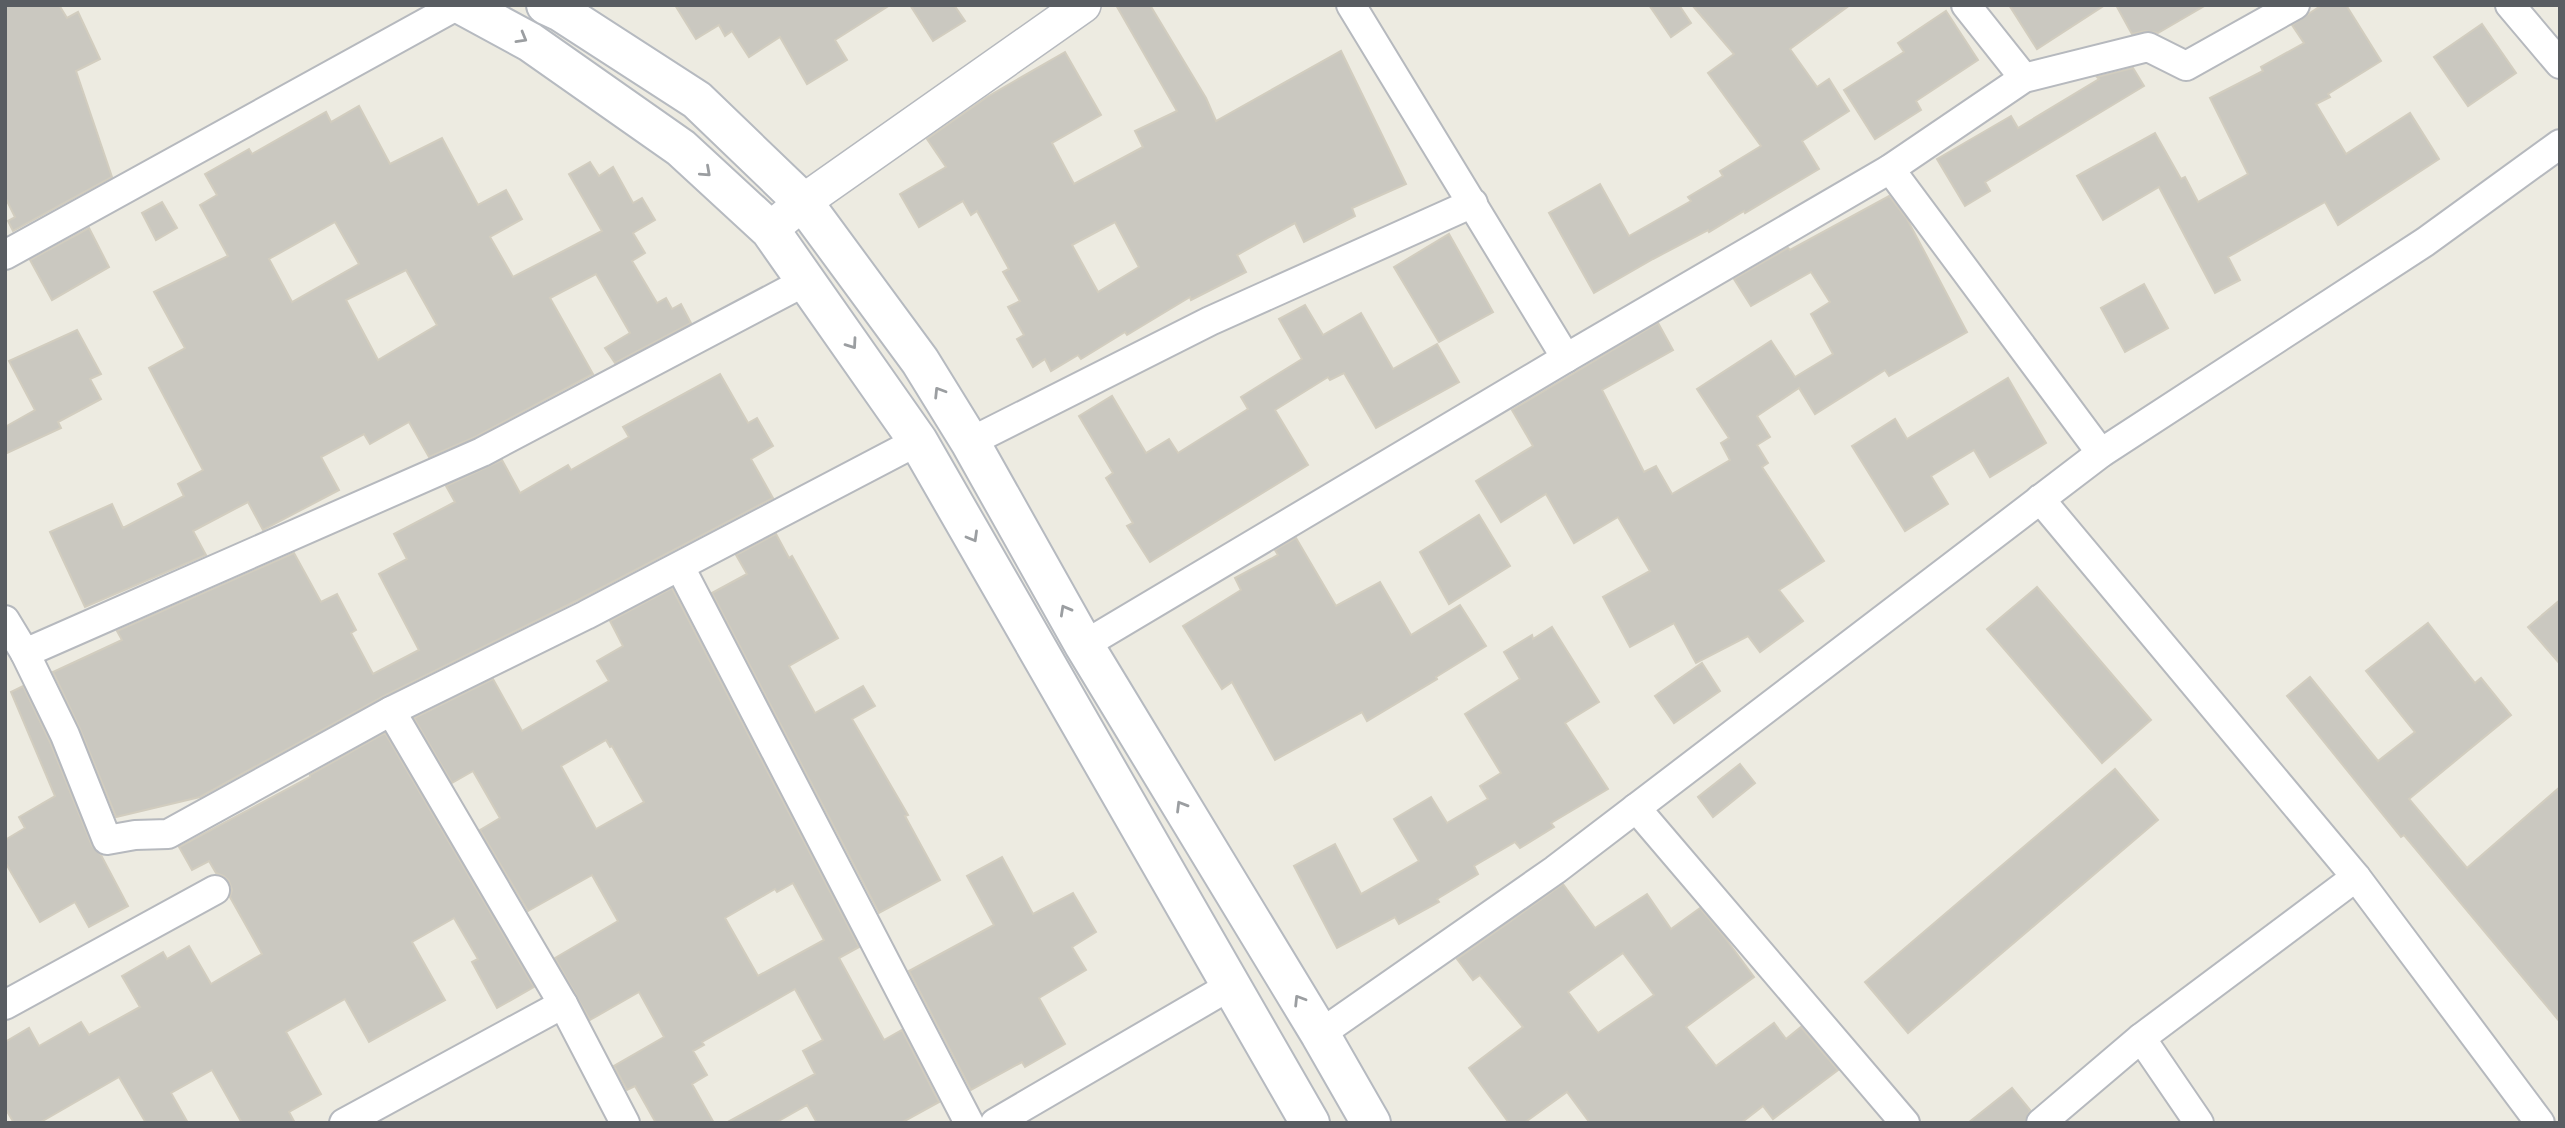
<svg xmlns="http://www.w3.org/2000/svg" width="2565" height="1128" font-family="Quicksand,sans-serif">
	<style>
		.building { fill: #cac8c0; stroke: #d2cdbf; stroke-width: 2; fill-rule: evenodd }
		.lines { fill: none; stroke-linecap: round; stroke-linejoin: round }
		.minor-casing { stroke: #b6b9be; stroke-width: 32 }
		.tertiary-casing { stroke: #b6b9be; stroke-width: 38 }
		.secondary-casing { stroke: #b6bac0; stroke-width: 42 }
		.minor { stroke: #fff; stroke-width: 28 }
		.tertiary { stroke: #fff; stroke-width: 35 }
		.secondary { stroke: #fff; stroke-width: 38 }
		.oneway { stroke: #9b9ea1 }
	</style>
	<rect width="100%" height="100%" fill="#edebe1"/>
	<g class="building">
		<polygon points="5,5 59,5 67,18 78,12 100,59 76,71 112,177 13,231 8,221 15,217 5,197"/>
		<polygon points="675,5 890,5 835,40 847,60 807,84 780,37 749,57 732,31 725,36 719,25 696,39"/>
		<polygon points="910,5 954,5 965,21 933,41"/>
		<path d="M 1116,5 L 1150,5 L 1206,98 L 1216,121 L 1341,51 L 1406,184 L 1352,208 L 1355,216 L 1304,242 L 1295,223 L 1237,255 L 1246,272 L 1191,300 L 1190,297 L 1127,335 L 1125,332 L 1081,359 L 1078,355 L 1051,371 L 1045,359 L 1033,367 L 1017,339 L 1024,335 L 1008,307 L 1020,301 L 1003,272 L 1009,269 L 977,211 L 971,215 L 963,201 L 919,227 L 900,194 L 946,167 L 927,139 L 987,97 L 1065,52 L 1101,115 L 1052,143 L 1074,184 L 1143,147 L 1135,131 L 1177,111 ZM 1115,222 L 1139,267 L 1098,292 L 1072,245 Z"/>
		<polygon points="1649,5 1679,5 1691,23 1671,37"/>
		<polygon points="1692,5 1850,5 1790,49 1817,87 1829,79 1849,111 1802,141 1819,169 1745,213 1744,211 1709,232 1708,230 1653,259 1594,293 1549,213 1600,184 1629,236 1691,201 1688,197 1723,176 1720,171 1761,146 1708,73 1734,54"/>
		<polygon points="2009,5 2105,5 2037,49"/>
		<polygon points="2116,5 2206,5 2158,33 2145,31 2132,34"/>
		<polygon points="2322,5 2346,5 2381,61 2328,94 2330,97 2316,104 2346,154 2410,113 2439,159 2338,225 2325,202 2228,257 2240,280 2215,293 2159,187 2103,220 2077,176 2155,133 2181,179 2185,177 2198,202 2248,174 2210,98 2263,71 2261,67 2304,43 2292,25"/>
		<polygon points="1946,11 1978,60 1916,101 1921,110 1875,139 1844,90 1904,52 1898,43"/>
		<polygon points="2482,24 2516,73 2468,106 2434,57"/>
		<polygon points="2133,68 2144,86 1985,182 1990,191 1965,206 1937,159 2011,116 2018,128 2099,79 2097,77"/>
		<path d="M 359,106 L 390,164 L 442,138 L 478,205 L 506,190 L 522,219 L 490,237 L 513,277 L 602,231 L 569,174 L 590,162 L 599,176 L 613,167 L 633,203 L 642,198 L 655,220 L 633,233 L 645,253 L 632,261 L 657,303 L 666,298 L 672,309 L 681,304 L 691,323 L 615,363 L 605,348 L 630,333 L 596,274 L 550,298 L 593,374 L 475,437 L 429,457 L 409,422 L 370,444 L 364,434 L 321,457 L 339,490 L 263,530 L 248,502 L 193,531 L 206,555 L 85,607 L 50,532 L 112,504 L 123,528 L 184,496 L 178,484 L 203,470 L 149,368 L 185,348 L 154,292 L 228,256 L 200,205 L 217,195 L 205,174 L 249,149 L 252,154 L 326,112 L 331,122 ZM 335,222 L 359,264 L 292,302 L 269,259 ZM 406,270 L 437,325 L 378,360 L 346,300 Z"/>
		<polygon points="1889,196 1907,219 1967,332 1889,376 1885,370 1815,414 1799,388 1757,416 1770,437 1757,445 1768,463 1762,467 1824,561 1779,590 1803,621 1760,652 1748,636 1696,663 1674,623 1630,647 1603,597 1650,571 1618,517 1574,543 1546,494 1501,522 1476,481 1533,446 1512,410 1658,323 1673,350 1602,390 1644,472 1656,466 1672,494 1730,460 1721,443 1729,438 1697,389 1771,341 1795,377 1833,354 1811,314 1830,302 1811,272 1751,306 1734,279 1788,248 1790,250"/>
		<polygon points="162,202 177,228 156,240 142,213"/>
		<polygon points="89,228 109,267 52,300 30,260"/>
		<polygon points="1449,234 1493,312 1439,342 1394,267"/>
		<polygon points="2144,284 2168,328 2125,352 2101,308"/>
		<polygon points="1305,305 1323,335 1361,313 1393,369 1437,344 1459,382 1376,428 1344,373 1330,380 1328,377 1275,410 1308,465 1150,562 1127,526 1133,523 1106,478 1113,473 1079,416 1112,396 1146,453 1169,439 1178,453 1248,409 1241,397 1302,359 1279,319"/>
		<polygon points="77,330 101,374 90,379 101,399 58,422 61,428 5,454 5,427 35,410 9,361"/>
		<polygon points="720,374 748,423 757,418 773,446 751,459 773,498 578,600 384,696 200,797 116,817 80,729 53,672 122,640 117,631 294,553 321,602 337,594 356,630 351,633 373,674 419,650 379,574 407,559 394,534 455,502 446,486 502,460 520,493 568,465 571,470 629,437 623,427"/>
		<polygon points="2008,378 2046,443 1990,477 1974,450 1931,476 1948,504 1905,531 1852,446 1895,419 1907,439"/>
		<polygon points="1479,515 1510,566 1449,604 1420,552"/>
		<polygon points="776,534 789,558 792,556 838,638 789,666 815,713 863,686 875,706 852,719 908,815 905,816 940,880 879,913 712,593 747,574 736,555"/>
		<polygon points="1296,538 1336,606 1380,582 1411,635 1460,605 1486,646 1436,677 1437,679 1367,721 1362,712 1275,760 1232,682 1222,689 1183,626 1241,590 1235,578 1278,555 1275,550"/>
		<polygon points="2037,587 2151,720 2102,763 1987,629"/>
		<path d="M 672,588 L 859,947 L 839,958 L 884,1040 L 902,1030 L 939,1102 L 901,1123 L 817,1123 L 807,1105 L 775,1123 L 726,1123 L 815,1074 L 803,1051 L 823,1040 L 795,989 L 702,1042 L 704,1045 L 693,1051 L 707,1075 L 692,1084 L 714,1123 L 656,1123 L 635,1086 L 627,1090 L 614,1066 L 664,1037 L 639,992 L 590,1020 L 555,958 L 618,921 L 592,875 L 528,911 L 480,830 L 500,818 L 473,771 L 452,783 L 414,718 L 493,679 L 522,731 L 609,681 L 597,661 L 623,646 L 610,621 ZM 606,740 L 610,747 L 612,746 L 644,802 L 596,829 L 561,766 ZM 793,883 L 824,940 L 758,976 L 725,918 L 775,889 L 777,892 Z"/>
		<polygon points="2560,600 2560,664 2528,627"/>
		<polygon points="2428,623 2475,683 2481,678 2511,715 2409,799 2467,868 2560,787 2560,1022 2404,835 2401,837 2287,696 2310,677 2378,761 2415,732 2366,671"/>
		<polygon points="1552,627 1599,702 1565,723 1608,789 1551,823 1554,827 1520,848 1515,842 1474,866 1478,874 1437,899 1439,902 1399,924 1395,917 1337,948 1294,866 1335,844 1361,894 1419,861 1394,819 1431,797 1447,823 1488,799 1480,786 1501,773 1465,714 1520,679 1504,652 1532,635 1533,639"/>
		<polygon points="1702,663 1720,691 1674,723 1655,696"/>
		<polygon points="23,686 50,742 92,846 101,855 128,906 89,927 75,902 40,922 5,862 5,840 25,828 19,817 55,796 11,692"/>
		<polygon points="385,733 534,987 497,1008 472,962 478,959 454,918 412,942 445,1000 369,1042 345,999 286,1032 321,1094 289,1112 295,1123 242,1123 212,1070 171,1093 188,1123 146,1123 119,1077 39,1123 14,1123 5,1108 5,1042 29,1028 39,1046 81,1022 89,1035 140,1007 122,976 163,952 167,959 189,946 211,984 262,954 230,897 232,890 229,881 224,876 216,873 209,861 192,870 179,847 310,777 310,775"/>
		<polygon points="1740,764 1755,783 1713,817 1698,797"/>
		<polygon points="2115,769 2158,820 1908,1033 1865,982"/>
		<polygon points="1002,857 1033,914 1073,893 1096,932 1072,947 1086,970 1039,998 1065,1044 1025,1067 1022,1062 971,1090 909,971 994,925 967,876"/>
		<path d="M 1563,884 L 1595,928 L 1647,894 L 1671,929 L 1700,908 L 1723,935 L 1754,977 L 1686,1027 L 1716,1066 L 1774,1023 L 1786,1039 L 1801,1027 L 1838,1070 L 1773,1119 L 1763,1106 L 1741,1123 L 1590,1123 L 1567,1092 L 1524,1123 L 1509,1123 L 1469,1068 L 1523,1027 L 1480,975 L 1473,980 L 1457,959 ZM 1623,953 L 1654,995 L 1598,1033 L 1568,992 Z"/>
		<polygon points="2012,1088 2030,1110 2025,1123 1968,1123"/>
	</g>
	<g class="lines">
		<defs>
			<g id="minor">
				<polyline points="1351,5 1566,358"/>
				<polyline points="1966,5 2024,78"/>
				<polyline points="2510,5 2560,64"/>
				<polyline points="1890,169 2101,453"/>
				<polyline points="5,255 458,5"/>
				<polyline points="970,442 1210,321 1473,203"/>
				<polyline points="2040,499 2356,877 2540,1123"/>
				<polyline points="680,567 969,1123"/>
				<polyline points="5,620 25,653 482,452 808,280"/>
				<polyline points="1084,645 1566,358 1890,169 2024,78 2148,47 2186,66 2295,5"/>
				<polyline points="25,653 65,735 107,840 135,835 168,834 391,711 586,615 918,441"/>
				<polyline points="391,711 563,1004 625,1123"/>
				<polyline points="1636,808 1905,1123"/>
				<polyline points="5,1005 215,890"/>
				<polyline points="1320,1034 1555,870 2101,453 2425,242 2560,144"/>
				<polyline points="2141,1038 2356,877"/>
				<polyline points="344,1123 563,1004"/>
				<polyline points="995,1123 1230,986"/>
				<polyline points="2041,1123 2141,1038 2199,1123"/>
			</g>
			<polyline id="tertiary" points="770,230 803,202 1083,5"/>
			<g id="secondary">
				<polyline points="462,5 530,42 681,148 770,230 918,441 1310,1123"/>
				<polyline points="546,5 561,12 697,100 803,202 920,361 970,442 1084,645 1320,1034 1371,1123"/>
			</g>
		</defs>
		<use href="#minor" class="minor-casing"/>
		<use href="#tertiary" class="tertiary-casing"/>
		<use href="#secondary" class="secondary-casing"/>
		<use href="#minor" class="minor"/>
		<use href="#tertiary" class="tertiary"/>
		<use href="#secondary" class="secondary"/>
	</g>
	<defs><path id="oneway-chevron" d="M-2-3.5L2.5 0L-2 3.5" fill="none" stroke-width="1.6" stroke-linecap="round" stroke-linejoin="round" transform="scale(1.75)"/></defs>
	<g class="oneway">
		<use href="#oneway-chevron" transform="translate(522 38) rotate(30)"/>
		<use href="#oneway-chevron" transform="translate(706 172) rotate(42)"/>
		<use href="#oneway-chevron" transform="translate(852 344) rotate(55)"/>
		<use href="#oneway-chevron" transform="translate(939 392) rotate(-122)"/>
		<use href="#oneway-chevron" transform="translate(973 537) rotate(60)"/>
		<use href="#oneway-chevron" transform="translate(1065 610) rotate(-119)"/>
		<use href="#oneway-chevron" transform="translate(1181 806) rotate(-121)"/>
		<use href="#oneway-chevron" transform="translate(1299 1000) rotate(-122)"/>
	</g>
	<rect width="2565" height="1128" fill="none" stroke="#595d62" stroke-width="14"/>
</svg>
